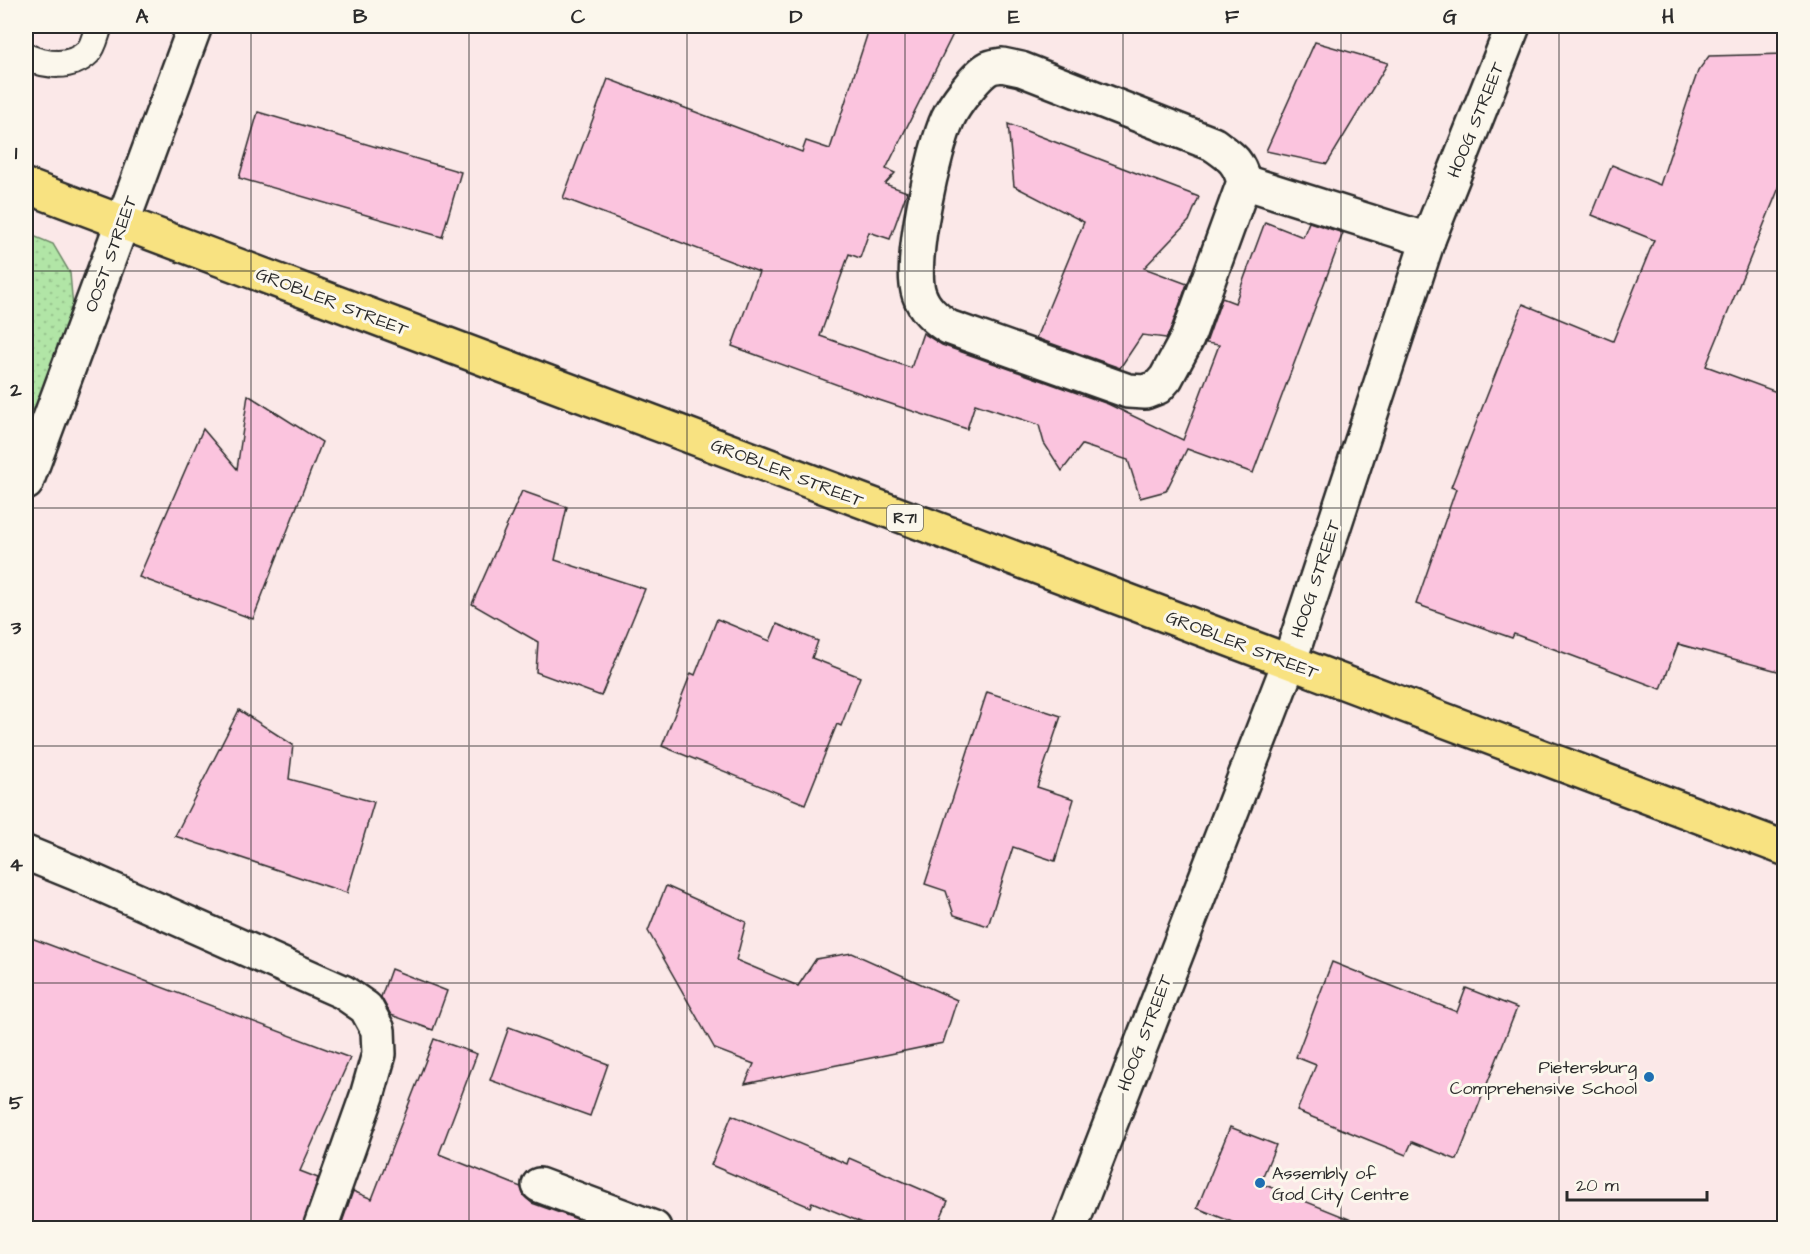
<svg xmlns="http://www.w3.org/2000/svg" width="1810" height="1254" font-family="'Architects Daughter',sans-serif">
	<style>
		.park { fill: url(#park-dots); stroke: #6e8868; stroke-width: 1.5 }
		.building { fill: #fbc4de; stroke: #2b2b2b; stroke-width: 1.5 }
		.lines { fill: none; stroke-linecap: round; stroke-linejoin: round }
		.lane-casing { stroke: #2b2b2b; stroke-width: 30 }
		.street-casing { stroke: #2b2b2b; stroke-width: 38 }
		.primary-casing { stroke: #2b2b2b; stroke-width: 38 }
		.lane { stroke: #fbf7ec; stroke-width: 26 }
		.street { stroke: #fbf7ec; stroke-width: 33 }
		.primary { stroke: #f8e281; stroke-width: 33 }
		.grid { fill: none; stroke: #2b2b2b; stroke-width: 1.5; stroke-opacity: 0.55 }
		.poi-dot { fill: #1f6fb2; stroke: #fbf7ec; stroke-width: 2 }
		.labels { text-anchor: middle; dominant-baseline: central; stroke-width: 6; stroke-linejoin: round; paint-order: stroke }
		.shield { fill: #fbf7ec; stroke: #696865; stroke-width: 1.5 }
		.shield-label { font-size: 16px; font-weight: bold; fill: #2b2b2b }
		.street-label { font-size: 18px; fill: #2b2b2b; stroke: #fbf7ec }
		.poi-label { font-size: 18px; fill: #2b2b2b; stroke: #fbf7ec; text-anchor: end }
		.neatline { fill: none; stroke: #2b2b2b; stroke-width: 2 }
		.grid-label { font-size: 20px; text-anchor: middle; font-weight: bold; fill: #2b2b2b }
	</style>
	<defs>
		<pattern id="park-dots" width="8" height="8" patternUnits="userSpaceOnUse" patternTransform="scale(1.5)"><rect width="8" height="8" fill="#b1e5a6"/><path d="M2 2h.1M6 6h.1" fill="none" stroke="#98c58f" stroke-width="1.8" stroke-linecap="round"/></pattern>
	</defs>
	<rect width="100%" height="100%" fill="#fbe8e8"/>
	<filter id="ink" filterUnits="userSpaceOnUse"><feTurbulence type="fractalNoise" baseFrequency=".0167" numOctaves="2"/><feDisplacementMap in="SourceGraphic" scale="12" xChannelSelector="R" yChannelSelector="G"/><feConvolveMatrix kernelMatrix="1 2 1 2 8 2 1 2 1" color-interpolation-filters="sRGB"/></filter>
	<g filter="url(#ink)">
		<polygon class="park" points="26,233 53,244 70,273 73,308 26,436"/>
		<g class="building">
			<polygon points="870,26 957,26 886,169 895,173 885,184 907,192 890,239 869,232 860,258 849,254 820,336 911,368 923,333 942,345 1108,404 1183,440 1219,345 1206,343 1222,298 1235,303 1265,222 1303,237 1309,222 1343,233 1253,473 1187,449 1166,491 1140,498 1128,460 1082,445 1062,471 1044,443 1039,425 975,404 967,429 876,399 732,346 759,272 563,198 608,79 802,152 806,141 830,149"/>
			<polygon points="1315,42 1388,63 1327,164 1266,151"/>
			<polygon points="1785,54 1785,173 1706,366 1785,395 1785,673 1678,644 1661,689 1514,634 1512,638 1416,604 1456,489 1451,487 1523,304 1613,341 1654,240 1592,215 1612,165 1660,185 1692,88 1698,71 1709,56"/>
			<polygon points="258,112 461,172 442,237 239,178"/>
			<polygon points="1008,124 1199,197 1189,221 1144,268 1187,284 1170,331 1166,338 1142,335 1120,368 1036,338 1084,222 1014,186"/>
			<polygon points="248,395 322,442 253,619 139,577 203,429 237,469"/>
			<polygon points="522,491 567,507 555,560 645,589 601,696 536,672 538,642 472,604"/>
			<polygon points="717,619 770,641 777,624 818,641 812,658 860,677 841,726 837,724 805,804 662,746 691,673 695,675"/>
			<polygon points="987,692 1061,716 1037,787 1074,799 1055,861 1013,847 988,926 954,915 946,891 925,884"/>
			<polygon points="239,710 293,745 289,779 374,802 347,893 175,836"/>
			<polygon points="666,886 746,922 736,960 798,986 816,959 852,953 957,1000 943,1043 745,1084 754,1064 715,1049 648,931"/>
			<polygon points="26,936 350,1058 300,1171 318,1178 302,1228 26,1228"/>
			<polygon points="1332,962 1457,1012 1466,988 1517,1008 1457,1160 1412,1142 1406,1155 1297,1111 1316,1065 1296,1057"/>
			<polygon points="391,969 447,991 433,1030 391,1015 381,997"/>
			<polygon points="509,1027 608,1064 590,1116 490,1080"/>
			<polygon points="434,1039 477,1054 439,1154 521,1187 524,1196 532,1203 602,1228 340,1228 353,1191 372,1199"/>
			<polygon points="732,1115 847,1164 849,1158 948,1201 936,1228 875,1228 812,1202 810,1207 711,1165"/>
			<polygon points="1230,1127 1276,1145 1260,1183 1369,1227 1369,1228 1247,1228 1197,1208"/>
		</g>
		<g class="lines">
			<defs>
				<path id="lane" d="M 26,57 C 46,65 71,69 88,52 C 94,46 96,33 99,26"/>
				<g id="street">
					<path d="M 1002,65 L 1021,69 L 1213,144 C 1231,157 1238,160 1244,182 L 1187,339 L 1166,378 L 1158,387 L 1145,392 L 1128,391 L 948,327 C 935,318 924,309 919,294 C 908,263 934,148 948,118 C 954,105 977,74 989,68 C 992,66 998,66 1002,65 Z"/>
					<polyline points="1244,182 1428,240"/>
					<polyline points="26,483 195,26"/>
					<polyline points="26,853 75,873 343,992 366,1008 378,1030 379,1054 367,1096 320,1228"/>
					<polyline points="539,1185 654,1228"/>
					<polyline points="1070,1228 1289,663 1428,240 1513,26"/>
				</g>
				<polyline id="primary" points="26,186 1784,848"/>
			</defs>
			<use href="#lane" class="lane-casing"/>
			<use href="#street" class="street-casing"/>
			<use href="#primary" class="primary-casing"/>
			<use href="#lane" class="lane"/>
			<use href="#street" class="street"/>
			<use href="#primary" class="primary"/>
		</g>
	</g>
	<path class="grid" d="M 251,26 L 251,1228M 469,26 L 469,1228M 687,26 L 687,1228M 905,26 L 905,1228M 1123,26 L 1123,1228M 1341,26 L 1341,1228M 1559,26 L 1559,1228M 26,271 L 1784,271M 26,508 L 1784,508M 26,746 L 1784,746M 26,983 L 1784,983"/>
	<g class="poi-dot">
		<circle cx="1649" cy="1077" r="6"/>
		<circle cx="1260" cy="1183" r="6"/>
	</g>
	<g class="labels">
		<rect class="shield" x="887" y="505" width="36" height="26" rx="4.5"/>
		<g class="shield-label">
			<text x="905" y="518">R71</text>
		</g>
		<g class="street-label">
			<text transform="translate(1476 120) rotate(-68)">HOOG STREET</text>
			<text transform="translate(111 254) rotate(-70)">OOST STREET</text>
			<text transform="translate(332 302) rotate(21)">GROBLER STREET</text>
			<text transform="translate(787 473) rotate(21)">GROBLER STREET</text>
			<text transform="translate(1316 579) rotate(-72)">HOOG STREET</text>
			<text transform="translate(1242 645) rotate(21)">GROBLER STREET</text>
			<text transform="translate(1145 1033) rotate(-69)">HOOG STREET</text>
		</g>
		<g class="poi-label">
			<text x="1637" y="1067">Pietersburg<tspan x="1637" dy="21">Comprehensive School</tspan></text>
			<text x="1272" y="1173" text-anchor="start">Assembly of<tspan x="1272" dy="21">God City Centre</tspan></text>
		</g>
	</g>
	<rect width="1810" height="1254" fill="none" stroke="#fbf7ec" stroke-width="66"/>
	<path d="M1567 1191v9h140v-9" fill="none" stroke="#2b2b2b" stroke-width="3"/>
	<text x="1576" y="1191" font-size="18" fill="#2b2b2b" stroke="#fbf7ec" stroke-width="4.5" paint-order="stroke">20 m</text>
	<rect x="33" y="33" width="1744" height="1188" class="neatline"/>
	<g class="grid-label">
		<text x="142" y="23">A</text>
		<text x="360" y="23">B</text>
		<text x="578" y="23">C</text>
		<text x="796" y="23">D</text>
		<text x="1014" y="23">E</text>
		<text x="1232" y="23">F</text>
		<text x="1450" y="23">G</text>
		<text x="1668" y="23">H</text>
		<text x="16" y="159">1</text>
		<text x="16" y="396">2</text>
		<text x="16" y="634">3</text>
		<text x="16" y="871">4</text>
		<text x="16" y="1109">5</text>
	</g>
</svg>
